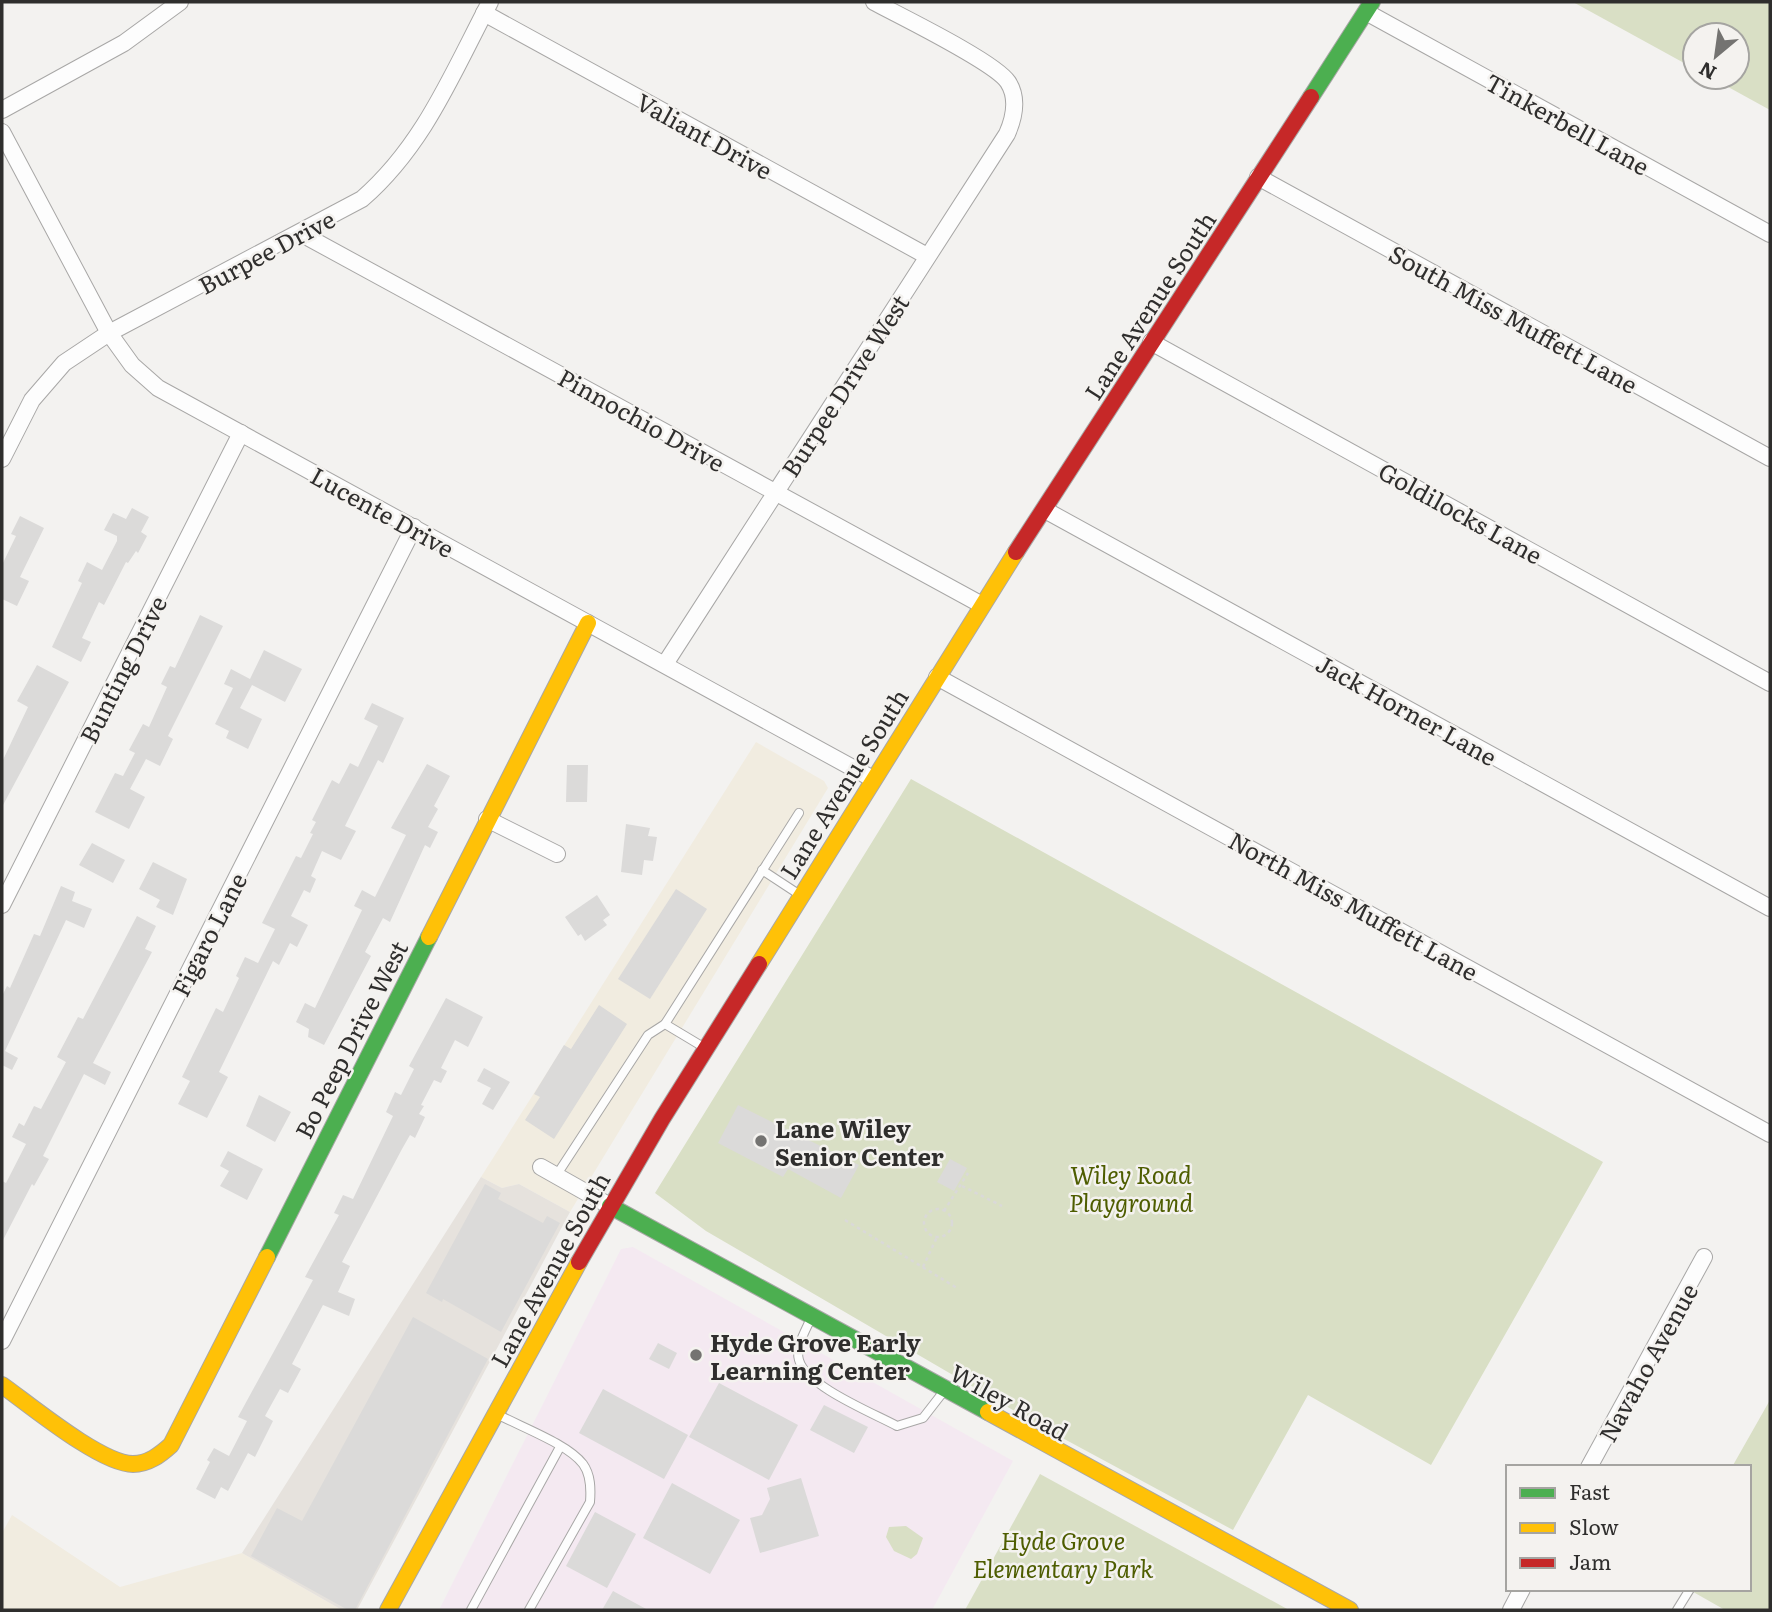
<svg xmlns="http://www.w3.org/2000/svg" width="1772" height="1612" font-family="Literata,serif">
	<style>
		.commercial { fill: #f1ece0 }
		.built { fill: #e6e2dd }
		.education { fill: #f4e9f1 }
		.green { fill: #d9dfc5 }
		.building { fill: #dbdad9 }
		.lines { fill: none; stroke-linecap: round; stroke-linejoin: round }
		.lane-casing { stroke: #a8a7a6; stroke-width: 10 }
		.street-casing { stroke: #a8a7a6; stroke-width: 18 }
		.fast-casing { stroke: #a8a7a6; stroke-width: 18 }
		.slow-casing { stroke: #a8a7a6; stroke-width: 18 }
		.jam-casing { stroke: #a8a7a6; stroke-width: 18 }
		.path { stroke: #dad9d8; stroke-width: 2.5; stroke-dasharray: 3.5 3.5; stroke-linecap: butt }
		.lane { stroke: #fdfdfd; stroke-width: 8 }
		.street { stroke: #fdfdfd; stroke-width: 16 }
		.fast { stroke: #4caf50; stroke-width: 16 }
		.slow { stroke: #ffc107; stroke-width: 16 }
		.jam { stroke: #c62828; stroke-width: 16 }
		.poi-dot { fill: #747371; stroke: #f4f2ef; stroke-width: 2.5 }
		.labels { text-anchor: middle; dominant-baseline: central; stroke-width: 5; stroke-linejoin: round; paint-order: stroke }
		.street-label { font-size: 24px; fill: #2f2e2d; stroke: #f4f2ef }
		.poi-label { font-size: 24px; font-weight: bold; fill: #2f2e2d; stroke: #f4f2ef; text-anchor: start }
		.park-label { font-size: 24px; font-style: italic; fill: #4e5d00; stroke: #f4f2ef }
	</style>
	<rect width="100%" height="100%" fill="#f3f2f0"/>
	<g class="commercial">
		<polygon points="756,742 824,781 828,788 570,1212 519,1184 502,1188 481,1177"/>
		<polygon points="12,1515 120,1587 242,1553 342,1610 2,1610 2,1533"/>
	</g>
	<polygon class="built" points="481,1177 502,1188 519,1184 570,1212 357,1610 342,1610 242,1553"/>
	<polygon class="education" points="633,1247 1013,1461 932,1610 439,1610 621,1249"/>
	<g class="green">
		<polygon points="1573,2 1770,2 1770,110 1710,77 1737,77 1737,35 1695,35 1695,69"/>
		<polygon points="911,779 1603,1162 1431,1465 1308,1395 1233,1530 1042,1427 706,1231 655,1193"/>
		<polygon points="1770,1400 1770,1610 1725,1610 1688,1589 1749,1589 1749,1467 1732,1467"/>
		<polygon points="1040,1474 1289,1610 965,1610"/>
		<polygon points="906,1526 923,1538 917,1554 911,1559 894,1551 886,1537 889,1527"/>
	</g>
	<g class="building">
		<polygon points="132,508 149,517 141,532 147,536 138,553 136,551 128,563 126,562 104,605 99,602 82,638 91,642 81,662 52,647 82,583 78,581 87,562 102,570 117,541 117,536 104,530 113,513 126,519"/>
		<polygon points="20,516 44,528 20,577 29,581 17,606 2,599 2,565 16,536 11,534"/>
		<polygon points="200,615 223,626 168,736 173,739 160,766 146,759 130,789 145,797 129,829 95,812 115,773 123,776 135,753 129,750 143,724 149,727 167,687 161,684 170,666 175,668"/>
		<polygon points="264,650 302,669 285,702 252,685 240,708 262,719 248,749 226,738 229,731 215,724 233,688 224,684 231,669 250,679"/>
		<polygon points="37,665 69,682 2,807 2,762 28,707 17,701"/>
		<polygon points="372,703 404,718 383,763 378,760 345,826 356,831 341,860 322,851 311,876 316,879 310,893 304,890 291,916 308,925 297,947 290,943 279,965 273,961 219,1072 228,1077 207,1118 178,1104 190,1081 182,1077 216,1008 223,1012 239,978 236,976 245,957 258,963 275,929 262,923 296,856 301,858 313,834 310,833 316,822 312,820 332,780 339,784 350,763 358,767 378,726 364,719"/>
		<polygon points="427,764 450,776 434,806 438,809 428,827 438,832 430,848 425,845 390,922 383,918 365,952 371,956 324,1045 308,1037 309,1029 296,1022 305,1003 315,1008 362,910 354,906 362,890 375,897 406,835 391,828"/>
		<polygon points="567,765 588,765 587,802 566,802"/>
		<polygon points="626,824 650,828 648,836 657,837 653,861 644,860 642,875 621,872"/>
		<polygon points="92,843 125,860 113,883 79,865"/>
		<polygon points="153,862 187,879 173,915 156,907 160,900 139,889"/>
		<polygon points="61,886 75,892 72,901 92,909 84,928 66,920 5,1051 18,1058 12,1070 2,1065 2,996 7,986 10,988 34,934 40,936"/>
		<polygon points="676,889 707,909 650,999 618,979"/>
		<polygon points="597,895 610,915 603,920 607,925 585,941 581,934 578,936 565,917"/>
		<polygon points="137,916 156,926 145,949 152,952 93,1063 111,1072 105,1085 84,1074 43,1156 49,1159 34,1186 32,1184 2,1242 2,1181 6,1183 26,1144 12,1137 19,1123 24,1126 34,1106 41,1109 66,1062 57,1057 78,1017 83,1019"/>
		<polygon points="446,998 483,1017 468,1047 455,1040 441,1068 447,1071 441,1083 434,1080 421,1105 424,1106 419,1114 425,1117 415,1138 410,1135 402,1149 342,1262 350,1266 338,1292 355,1299 349,1316 323,1305 292,1364 301,1369 288,1393 280,1389 265,1416 273,1421 255,1457 248,1453 228,1491 221,1487 215,1499 196,1489 210,1462 207,1460 214,1448 229,1456 247,1421 238,1417 313,1280 305,1277 339,1215 334,1213 343,1195 353,1199 393,1116 386,1112 395,1092 401,1095 414,1069 409,1066"/>
		<polygon points="599,1005 627,1024 554,1139 525,1120 540,1097 534,1094 564,1045 571,1049"/>
		<polygon points="484,1068 510,1082 493,1110 482,1104 491,1088 477,1081"/>
		<polygon points="259,1095 291,1112 275,1142 246,1126"/>
		<polygon points="738,1105 859,1165 841,1198 788,1169 783,1177 718,1143"/>
		<polygon points="228,1151 263,1169 247,1200 220,1186 229,1171 220,1166"/>
		<polygon points="950,1159 967,1168 954,1191 937,1182"/>
		<polygon points="485,1184 501,1193 498,1199 543,1223 547,1216 560,1223 501,1332 443,1299 442,1302 426,1293"/>
		<polygon points="413,1317 488,1359 355,1610 348,1610 251,1556 277,1508 302,1521"/>
		<polygon points="658,1343 677,1353 669,1369 649,1359"/>
		<polygon points="719,1383 798,1425 769,1480 689,1437"/>
		<polygon points="603,1389 688,1435 664,1479 579,1433"/>
		<polygon points="824,1405 868,1427 854,1453 810,1430"/>
		<polygon points="801,1478 819,1536 760,1553 750,1518 762,1515 770,1499 767,1488"/>
		<polygon points="672,1483 740,1520 710,1574 643,1538"/>
		<polygon points="595,1512 636,1534 607,1588 566,1566"/>
		<polygon points="613,1591 648,1610 602,1610"/>
	</g>
	<g class="lines">
		<defs>
			<g id="lane">
				<polyline points="762,870 800,895"/>
				<polyline points="665,1024 799,813"/>
				<polyline points="556,1176 648,1035 665,1024 705,1048"/>
				<path d="M 811,1318 C 806,1330 795,1347 799,1360 C 806,1386 873,1413 897,1426 L 923,1418 L 944,1391"/>
				<path d="M 497,1414 C 521,1427 568,1444 583,1464 C 591,1475 591,1489 590,1502 L 529,1610"/>
				<polyline points="471,1610 560,1447"/>
				<polyline points="1677,1610 1690,1589"/>
			</g>
			<g id="street">
				<polyline points="1366,12 1770,234"/>
				<polyline points="484,13 927,256"/>
				<polyline points="2,110 124,43 180,2"/>
				<polyline points="2,132 109,333 132,365 158,388 873,779"/>
				<polyline points="1258,177 1770,458"/>
				<polyline points="300,233 982,605"/>
				<polyline points="1151,342 1770,683"/>
				<path d="M 2,459 L 32,400 L 64,363 L 109,333 L 362,199 C 424,145 452,74 490,2"/>
				<polyline points="1045,510 1770,908"/>
				<path d="M 665,664 L 1007,134 C 1014,118 1019,99 1008,82 C 995,62 900,16 874,2"/>
				<polyline points="937,677 1770,1134"/>
				<polyline points="487,819 557,854"/>
				<polyline points="2,905 241,433"/>
				<polyline points="541,1167 610,1206"/>
				<polyline points="2,1341 414,527"/>
				<polyline points="1589,1467 1704,1257"/>
				<polyline points="1511,1610 1522,1589"/>
			</g>
			<g id="fast">
				<polyline points="1311,97 1372,2"/>
				<polyline points="610,1206 988,1412"/>
				<polyline points="267,1257 429,937"/>
			</g>
			<g id="slow">
				<polyline points="429,937 588,623"/>
				<polyline points="759,964 1016,552"/>
				<path d="M 2,1385 C 30,1405 101,1464 133,1464 C 148,1464 160,1455 171,1445 L 267,1257"/>
				<polyline points="988,1412 1350,1610"/>
				<polyline points="388,1610 579,1262"/>
			</g>
			<g id="jam">
				<polyline points="1016,552 1311,97"/>
				<polyline points="579,1262 662,1119 759,964"/>
			</g>
		</defs>
		<use href="#lane" class="lane-casing"/>
		<use href="#street" class="street-casing"/>
		<use href="#fast" class="fast-casing"/>
		<use href="#slow" class="slow-casing"/>
		<use href="#jam" class="jam-casing"/>
		<g class="path">
			<polyline points="962,1186 1002,1206"/>
			<circle cx="938" cy="1223" r="14"/>
			<polyline points="944,1211 968,1173"/>
			<polyline points="845,1220 957,1288"/>
			<polyline points="923,1267 937,1237"/>
		</g>
		<use href="#lane" class="lane"/>
		<use href="#street" class="street"/>
		<use href="#fast" class="fast"/>
		<use href="#slow" class="slow"/>
		<use href="#jam" class="jam"/>
	</g>
	<g class="poi-dot">
		<circle cx="761" cy="1141" r="7"/>
		<circle cx="696" cy="1355" r="7"/>
	</g>
	<g class="labels">
		<g class="street-label">
			<text transform="translate(1568 123) rotate(29)">Tinkerbell Lane</text>
			<text transform="translate(705 135) rotate(29)">Valiant Drive</text>
			<text transform="translate(266 251) rotate(-28)">Burpee Drive</text>
			<text transform="translate(1149 305) rotate(-57)">Lane Avenue South</text>
			<text transform="translate(1514 318) rotate(29)">South Miss Muffett Lane</text>
			<text transform="translate(844 385) rotate(-57)">Burpee Drive West</text>
			<text transform="translate(642 419) rotate(29)">Pinnochio Drive</text>
			<text transform="translate(383 511) rotate(29)">Lucente Drive</text>
			<text transform="translate(1461 512) rotate(29)">Goldilocks Lane</text>
			<text transform="translate(122 669) rotate(-63)">Bunting Drive</text>
			<text transform="translate(1407 709) rotate(29)">Jack Horner Lane</text>
			<text transform="translate(843 783) rotate(-58)">Lane Avenue South</text>
			<text transform="translate(1354 905) rotate(29)">North Miss Muffett Lane</text>
			<text transform="translate(208 934) rotate(-63)">Figaro Lane</text>
			<text transform="translate(350 1039) rotate(-63)">Bo Peep Drive West</text>
			<text transform="translate(549 1269) rotate(-61)">Lane Avenue South</text>
			<text transform="translate(1647 1362) rotate(-61)">Navaho Avenue</text>
			<text transform="translate(1010 1401) rotate(29)">Wiley Road</text>
		</g>
		<g class="poi-label">
			<text x="775" y="1127">Lane Wiley<tspan x="775" dy="28">Senior Center</tspan></text>
			<text x="710" y="1341">Hyde Grove Early<tspan x="710" dy="28">Learning Center</tspan></text>
		</g>
		<g class="park-label">
			<text x="1131" y="1173">Wiley Road<tspan x="1131" dy="28">Playground</tspan></text>
			<text x="1063" y="1539">Hyde Grove<tspan x="1063" dy="28">Elementary Park</tspan></text>
		</g>
	</g>
	<rect width="1772" height="1612" fill="none" stroke="#2f2e2d" stroke-width="7"/>
	<rect x="1506" y="1465" width="245" height="126" fill="#f4f2ef" stroke="#a5a4a1" stroke-width="2"/>
	<rect x="1520" y="1488" width="35" height="10" fill="#4caf50" stroke="#a5a4a1" stroke-width="2"/>
	<text x="1569" y="1500" font-size="21" fill="#2f2e2d">Fast</text>
	<rect x="1520" y="1523" width="35" height="10" fill="#ffc107" stroke="#a5a4a1" stroke-width="2"/>
	<text x="1569" y="1535" font-size="21" fill="#2f2e2d">Slow</text>
	<rect x="1520" y="1558" width="35" height="10" fill="#c62828" stroke="#a5a4a1" stroke-width="2"/>
	<text x="1569" y="1570" font-size="21" fill="#2f2e2d">Jam</text>
	<g transform="translate(1716 56) rotate(209)"><circle r="33" fill="#f4f2ef" stroke="#a5a4a1" stroke-width="2"/>
	<path d="M0-5L12 26L0 18L-12 26Z" fill="#747371"/>
	<text y="-10" font-size="19" font-weight="bold" text-anchor="middle" fill="#2f2e2d">N</text>
	</g>
</svg>
